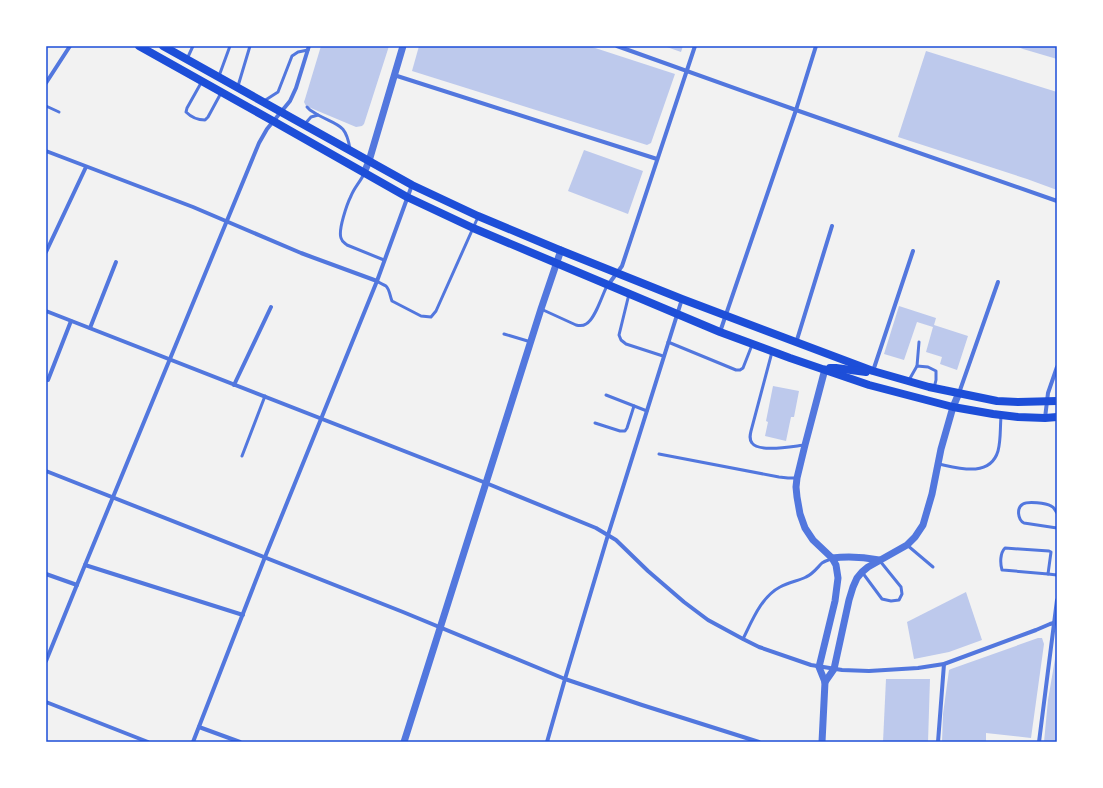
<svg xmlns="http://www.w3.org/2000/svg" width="1103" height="788" font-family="'Source Sans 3',sans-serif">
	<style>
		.building { fill: #bdc9ec }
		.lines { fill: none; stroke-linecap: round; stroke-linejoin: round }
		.service { stroke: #5277de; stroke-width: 3 }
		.minor { stroke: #5277de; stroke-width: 4 }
		.tertiary { stroke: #5277de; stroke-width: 7 }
		.secondary { stroke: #1d4ed8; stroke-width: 8 }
		.neatline { fill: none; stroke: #1d4ed8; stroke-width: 1.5 }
	</style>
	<rect width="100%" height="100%" fill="#f2f2f2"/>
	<g class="building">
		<polygon points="321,46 389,46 364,124 362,126 356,127 306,106 304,102 305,99"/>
		<polygon points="419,46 589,46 675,74 651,143 647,145 412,71"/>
		<polygon points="664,46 683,46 681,52"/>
		<polygon points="1016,46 1057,46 1057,59 1023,49"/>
		<polygon points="926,51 1057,92 1057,190 1027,179 898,137"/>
		<polygon points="584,150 643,171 628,214 568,191"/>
		<polygon points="899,306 936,318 934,325 968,336 957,370 940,364 942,357 926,352 933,327 917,322 904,360 884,354"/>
		<polygon points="773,386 799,391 794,417 791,417 786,441 765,436 768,422 766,421"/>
		<polygon points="966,592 982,640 949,652 914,659 907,622"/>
		<polygon points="1038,638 1042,638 1044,644 1031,738 986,733 986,742 942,742 943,714 949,670 951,669"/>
		<polygon points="1056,653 1057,742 1044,742 1048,700"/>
		<polygon points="886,679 930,679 928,742 883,742"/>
	</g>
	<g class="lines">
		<g class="service">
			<polyline points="187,59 193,46"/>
			<polyline points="219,76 230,46"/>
			<path d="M 201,83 L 187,108 L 186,112 C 191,117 198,120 205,120 L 208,117 L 221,93"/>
			<polyline points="238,86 250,46"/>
			<polyline points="264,101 278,92 292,56 298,52 308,50"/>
			<polyline points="46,106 59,112"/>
			<polyline points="307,107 310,110 318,115"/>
			<path d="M 304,125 L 311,117 L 318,115 C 339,126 346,124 350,149"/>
			<path d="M 364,174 C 360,182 354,188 351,196 C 347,204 338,230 341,238 C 342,242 345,243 347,245 L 384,260"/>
			<path d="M 377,281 C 379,283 383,284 386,286 C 390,290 390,297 392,301 L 421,316 L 431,317 L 436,311 L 478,217"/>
			<polyline points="629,294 619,335 621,340 626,344 663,356"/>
			<path d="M 541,309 L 576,325 C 580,326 583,326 586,324 C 595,320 602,295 607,286"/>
			<polyline points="504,334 531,342"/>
			<polyline points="668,342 736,370 740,370 743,368 752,345"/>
			<path d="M 772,352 L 751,431 C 750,435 749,439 752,443 C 759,453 794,446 805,445"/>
			<polyline points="917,366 919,342"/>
			<polyline points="909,380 917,366 928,367 936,371 936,380 934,388"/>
			<polyline points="606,395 647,411"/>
			<polyline points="595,423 620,431 625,431 627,428 634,406"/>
			<polyline points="659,454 779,477 788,478 797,478"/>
			<polyline points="242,456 265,396"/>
			<path d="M 939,464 C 958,468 990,478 998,451 C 1001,440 1000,428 1001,417"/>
			<path d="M 1057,513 C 1055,510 1054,507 1051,506 C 1046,503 1028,501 1023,504 C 1016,508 1018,520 1024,523 L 1057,528"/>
			<polyline points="907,545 933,567"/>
			<path d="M 1005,548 L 1049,551 L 1051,552 L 1048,574 L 1003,570 L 1002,570 C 1000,563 1000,553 1005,548 Z"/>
			<polyline points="862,572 882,599 891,601 899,600 902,594 901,587 880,561"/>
			<polyline points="1048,574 1057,575"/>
			<path d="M 743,639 C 752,621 761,597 780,587 C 789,582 798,581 806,577 C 813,574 817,568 822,563 C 825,561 828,560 831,559"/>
		</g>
		<g class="minor">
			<polyline points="617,46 796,110 1057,201"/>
			<polyline points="394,75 657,159"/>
			<polyline points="46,83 70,46"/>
			<polyline points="46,151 193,207 301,253 377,281"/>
			<polyline points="46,252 86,167"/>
			<polyline points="608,285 622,266 695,46"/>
			<polyline points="46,311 486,483 596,528 616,540 648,571 684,602 708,620 743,639 759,647 811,665 842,670 869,671 918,668 944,664 1036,630 1050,624 1057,622"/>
			<polyline points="90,328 116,262"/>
			<polyline points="720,332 796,110 816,46"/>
			<polyline points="796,343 832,226"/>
			<polyline points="873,371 913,251"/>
			<polyline points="48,380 71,321"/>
			<polyline points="234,385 271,307"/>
			<polyline points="959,393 998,282"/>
			<polyline points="1045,418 1048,393 1057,367"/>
			<polyline points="46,471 403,612 565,679 642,705 759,742"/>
			<polyline points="85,565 243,615"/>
			<polyline points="46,574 77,585"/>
			<polyline points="46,661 85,565 259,143 267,129 290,101 296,88 309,46"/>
			<polyline points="46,702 148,742"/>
			<polyline points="199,727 240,742"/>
			<polyline points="193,742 265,557 377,281 412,185"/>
			<polyline points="547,742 565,679 608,535 682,299"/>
			<polyline points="938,742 944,664"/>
			<polyline points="1039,742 1057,600"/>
		</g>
		<g class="tertiary">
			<polyline points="364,173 369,161 403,46"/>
			<path d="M 832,558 C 847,556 864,557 879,560"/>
			<polyline points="825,682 834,669 849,600 853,587 857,578 862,572 868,567 907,545 915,537 923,525 932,494 941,449 953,407 959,393"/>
			<polyline points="404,742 541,309 561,250"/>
			<polyline points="822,742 825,682 819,667 835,601 838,578 836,565 832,558 813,540 805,528 800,514 797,497 796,487 797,478 805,445 825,369"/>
		</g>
		<g class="secondary">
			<polyline points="139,46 273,121 407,197 473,228 720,332 790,358 869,385 953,407 993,414 1018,417 1045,418 1057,417"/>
			<polyline points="163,46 412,185 478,216 557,249 682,299 873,371 929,387 997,401 1018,402 1057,401"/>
			<polyline points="830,368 836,368 866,372"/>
		</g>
	</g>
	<rect width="1103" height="788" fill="none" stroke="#ffffff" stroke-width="94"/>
	<rect x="47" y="47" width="1009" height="694" class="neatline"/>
</svg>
